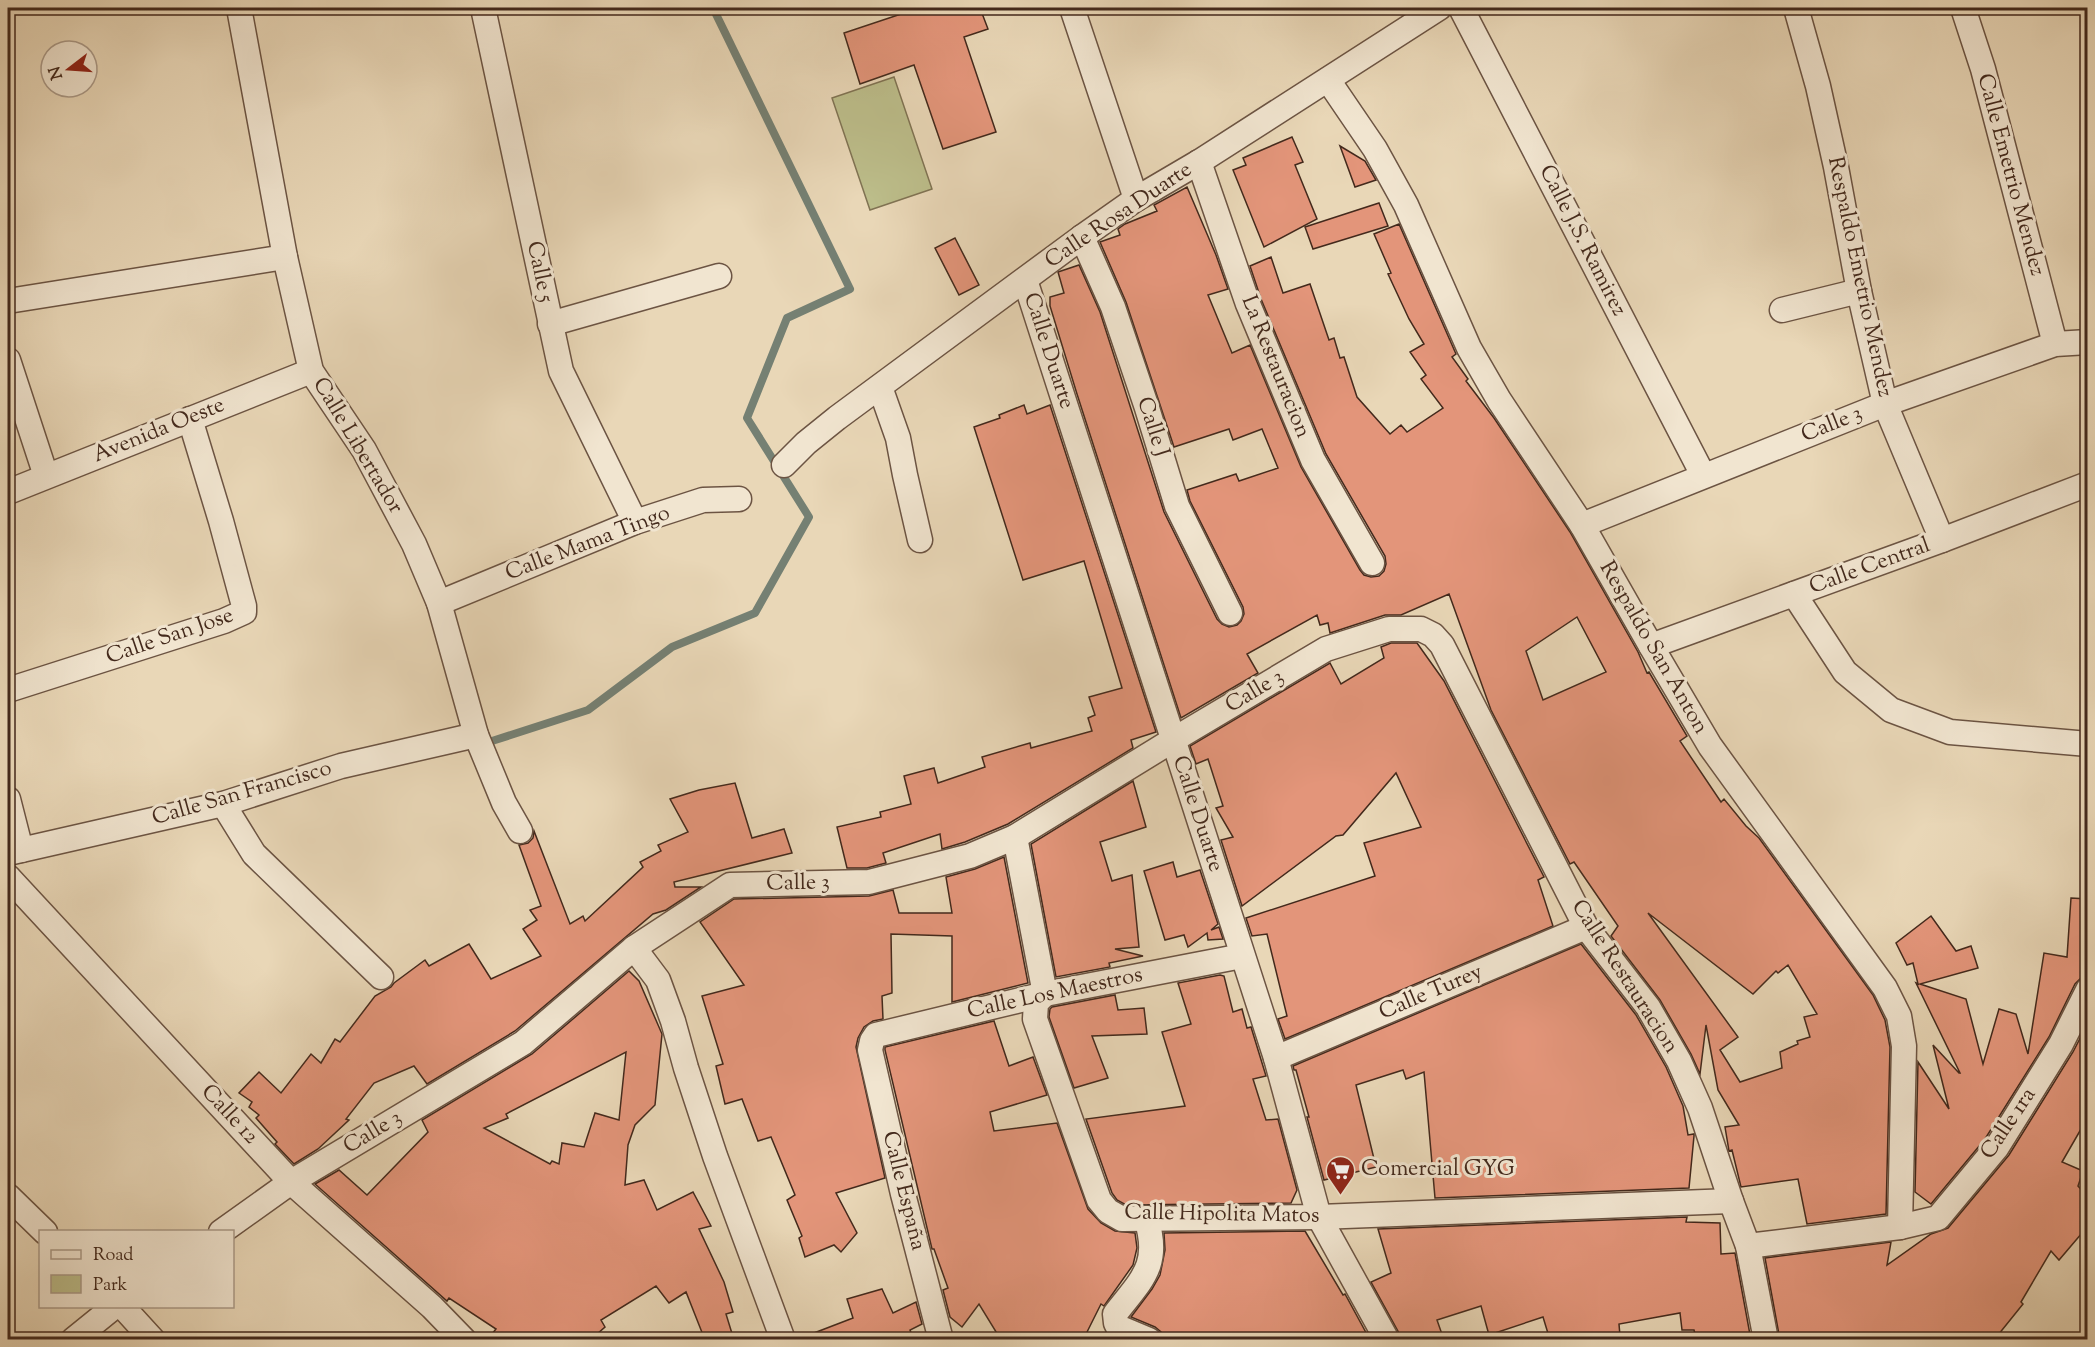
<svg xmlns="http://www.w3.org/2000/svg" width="2095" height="1347" font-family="'Sorts Mill Goudy',serif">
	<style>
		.green { fill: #bcbd8a; stroke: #807353; stroke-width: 1.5 }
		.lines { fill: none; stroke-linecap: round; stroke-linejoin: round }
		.stream { stroke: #758073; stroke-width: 8 }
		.building { fill: #e3957a; stroke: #43291c; stroke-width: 1.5; fill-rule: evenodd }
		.street-casing { stroke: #6c5443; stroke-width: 27 }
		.street { stroke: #f1e5d0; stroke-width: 24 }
		.labels { text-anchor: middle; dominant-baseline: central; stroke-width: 6; stroke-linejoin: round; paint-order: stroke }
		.street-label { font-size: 22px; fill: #43291c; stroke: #f1e5d0 }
		.poi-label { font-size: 22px; fill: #43291c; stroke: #f1e5d0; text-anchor: start }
	</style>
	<rect width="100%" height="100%" fill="#e9d7b7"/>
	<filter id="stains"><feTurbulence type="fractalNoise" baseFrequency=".00333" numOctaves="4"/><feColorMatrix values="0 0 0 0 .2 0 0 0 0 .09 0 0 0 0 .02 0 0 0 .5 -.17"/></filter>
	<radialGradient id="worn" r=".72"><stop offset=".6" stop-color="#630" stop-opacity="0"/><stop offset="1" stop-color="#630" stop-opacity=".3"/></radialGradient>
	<polygon class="green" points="894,77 932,189 870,210 832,98"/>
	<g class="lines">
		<polyline class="stream" points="492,741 588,710 672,647 755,613 809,517 747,418 787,318 850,289 713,8"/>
	</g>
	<g class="building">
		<polygon points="919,8 980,8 988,29 964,37 996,132 943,149 914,65 860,84 844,33"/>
		<polygon points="1292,137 1303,162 1295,165 1317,219 1264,247 1233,170 1246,165 1243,158"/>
		<polygon points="1340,146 1365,161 1376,180 1355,187"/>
		<path d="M 1187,187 L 1216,255 L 1228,289 L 1208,295 L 1232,353 L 1250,345 L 1301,467 L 1360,570 L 1364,575 L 1371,577 L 1379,576 L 1384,571 L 1386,564 L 1385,556 L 1326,454 L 1261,299 L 1250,266 L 1271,257 L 1283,293 L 1310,284 L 1329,340 L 1334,338 L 1340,358 L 1344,357 L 1357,397 L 1390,434 L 1401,425 L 1407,432 L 1443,408 L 1421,379 L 1426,375 L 1410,352 L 1424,344 L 1409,319 L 1388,274 L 1391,273 L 1374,234 L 1399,224 L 1456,354 L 1452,357 L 1468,379 L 1466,381 L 1494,418 L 1570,532 L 1638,652 L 1647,673 L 1649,672 L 1687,736 L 1680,741 L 1721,802 L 1724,799 L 1746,826 L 1759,838 L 1873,995 L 1885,1020 L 1890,1047 L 1886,1214 L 1807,1224 L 1798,1179 L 1741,1187 L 1732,1150 L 1729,1151 L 1725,1127 L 1739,1125 L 1718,1090 L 1706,1025 L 1700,1074 L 1691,1054 L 1660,1000 L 1611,936 L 1618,926 L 1574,862 L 1570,864 L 1491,710 L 1449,594 L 1401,615 L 1385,615 L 1330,633 L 1328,623 L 1320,625 L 1317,615 L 1247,654 L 1258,673 L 1181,718 L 1077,394 L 1050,306 L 1050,297 L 1064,293 L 1058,272 L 1079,265 L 1100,312 L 1164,512 L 1217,619 L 1222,624 L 1229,627 L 1237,625 L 1241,621 L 1244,614 L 1243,607 L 1190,501 L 1187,490 L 1236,474 L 1239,481 L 1278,468 L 1262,429 L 1233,440 L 1229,429 L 1174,447 L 1126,302 L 1100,242 L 1120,235 L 1118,229 L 1125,224 L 1157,211 L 1154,205 ZM 1577,617 L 1606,672 L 1543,700 L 1526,651 ZM 1648,913 L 1753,994 L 1776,971 L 1778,973 L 1788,965 L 1817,1014 L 1804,1017 L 1810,1037 L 1797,1041 L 1798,1044 L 1780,1052 L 1782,1068 L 1740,1082 L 1720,1050 L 1738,1037 Z"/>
		<polygon points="1379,203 1388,226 1313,249 1305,227"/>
		<polygon points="955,238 979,285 959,295 935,248"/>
		<polygon points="1024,405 1027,414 1050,405 1156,732 1131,740 1133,748 1008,824 965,842 942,849 940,834 883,853 886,863 867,868 847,868 837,827 881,817 880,812 911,804 904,776 934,768 938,783 985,767 982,757 1030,743 1031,748 1092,731 1088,718 1095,715 1089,697 1122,688 1084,561 1023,580 974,427 1000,418 999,415"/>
		<polygon points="1391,643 1417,643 1444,681 1544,877 1538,880 1553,926 1285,1039 1278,1019 1287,1016 1267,934 1252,936 1246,918 1375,876 1364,843 1421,827 1396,773 1343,835 1336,836 1242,906 1221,840 1233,837 1216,808 1223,806 1208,759 1196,764 1190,746 1330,663 1341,684 1384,658 1381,647"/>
		<polygon points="1133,781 1146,827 1100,842 1112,881 1132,875 1139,947 1115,949 1143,956 1109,963 1110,967 1056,977 1031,844"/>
		<polygon points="735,783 752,838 784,829 792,853 674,882 675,887 701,887 666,910 653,914 515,1031 427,1084 414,1066 374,1083 346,1119 349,1120 318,1149 294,1164 275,1144 277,1142 256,1118 259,1115 249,1107 252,1102 239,1093 259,1072 281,1093 311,1054 321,1063 335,1039 340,1042 375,996 391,987 394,983 425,960 429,966 469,944 491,979 541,956 523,929 537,920 530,910 541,906 519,845 528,843 533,838 534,831 570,924 583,916 585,921 643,867 640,862 661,851 658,845 688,832 670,799 699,790"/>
		<polygon points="1004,857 1028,983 952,1002 952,936 891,934 892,993 882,996 883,1019 873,1021 864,1027 858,1038 856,1047 885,1178 836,1193 857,1233 841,1252 834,1245 805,1257 799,1238 802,1236 787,1200 795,1195 771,1137 758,1141 742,1099 725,1104 716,1066 723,1064 702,996 744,985 700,922 734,899 869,896 893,890 899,913 952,913 946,877 975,869"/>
		<polygon points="1173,862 1177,877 1200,870 1218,924 1211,930 1219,927 1223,939 1208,940 1207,933 1188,947 1184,935 1165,940 1144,871"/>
		<polygon points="2071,898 2088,899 2088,976 2081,978 2075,984 2049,1037 1985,1139 1931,1204 1915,1192 1918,1062 1949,1109 1933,1045 1959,1073 1960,1073 1916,983 1918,984 1913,963 1907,965 1896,943 1931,916 1956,951 1971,946 1978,968 1920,984 1966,999 1983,1064 1999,1009 2016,1014 2028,1054 2044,953 2067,957"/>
		<polygon points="1581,944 1636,1015 1666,1067 1683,1106 1688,1135 1694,1134 1694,1136 1689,1188 1435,1198 1424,1072 1406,1079 1403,1070 1356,1085 1376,1167 1324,1180 1307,1117 1309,1117 1296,1070 1294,1070 1293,1066"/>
		<path d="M 629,971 L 639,981 L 662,1034 L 655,1105 L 635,1125 L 628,1145 L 625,1185 L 644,1180 L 657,1210 L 693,1192 L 711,1226 L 699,1229 L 724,1282 L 733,1312 L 726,1314 L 734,1340 L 705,1340 L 686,1292 L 669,1303 L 656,1286 L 601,1320 L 605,1327 L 590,1340 L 487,1340 L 496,1329 L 449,1298 L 447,1301 L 315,1184 L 339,1170 L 367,1195 L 428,1132 L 422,1120 L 532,1054 ZM 626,1052 L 619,1120 L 595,1113 L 584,1147 L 562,1143 L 559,1164 L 552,1161 L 550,1164 L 484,1128 L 508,1118 L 506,1114 Z"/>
		<polygon points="1220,975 1224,976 1233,1012 1242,1009 1247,1028 1251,1027 1266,1076 1253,1079 1266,1120 1278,1119 1297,1190 1291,1203 1126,1205 1117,1200 1112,1193 1086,1119 1185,1106 1162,1032 1191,1024 1178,983"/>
		<polygon points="1115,995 1118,1010 1144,1008 1147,1034 1092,1036 1108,1078 1074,1088 1049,1017 1050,1009 1052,1007"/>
		<polygon points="994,1021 1009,1066 1033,1057 1047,1095 990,1112 994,1131 1057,1123 1088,1209 1101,1223 1115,1231 1135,1233 1137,1248 1133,1265 1104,1306 1101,1304 1083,1340 1001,1340 979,1304 962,1327 950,1317 943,1290 948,1288 934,1249 932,1249 885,1050 885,1047"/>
		<polygon points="2088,1023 2088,1117 2062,1162 2083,1171 2078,1186 2088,1197 2088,1226 2059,1260 2051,1251 2021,1302 2023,1304 1994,1340 1780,1340 1765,1258 1891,1242 1887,1265 1931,1234 1948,1228 2009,1155 2073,1052"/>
		<polygon points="1687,1217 1686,1222 1720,1223 1721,1254 1735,1253 1751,1340 1721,1340 1719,1334 1696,1338 1694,1330 1682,1330 1680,1313 1619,1324 1620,1336 1597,1340 1550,1340 1543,1317 1489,1335 1481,1306 1437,1320 1444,1340 1401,1340 1399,1333 1371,1282 1391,1273 1378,1229"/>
		<polygon points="1305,1231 1343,1295 1345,1294 1370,1340 1163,1340 1161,1332 1155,1327 1131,1317 1152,1289 1160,1275 1165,1250 1164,1233"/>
		<polygon points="882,1289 893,1313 916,1302 922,1324 910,1330 914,1340 802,1340 801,1338 853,1318 847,1299"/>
	</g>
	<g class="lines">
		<defs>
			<g id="street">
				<polyline points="239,8 285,257 311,371 364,450 414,544 439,603 476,735 504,803 520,831"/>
				<polyline points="483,8 561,371 635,522"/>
				<polyline points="1072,8 1136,199"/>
				<polyline points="1461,8 1703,475"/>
				<polyline points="1796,8 1818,86 1836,167 1859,291 1885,404 1942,540"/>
				<polyline points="1963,8 1983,69 2055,344"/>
				<polyline points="1328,80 1375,149 1406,205 1469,348 1499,400 1582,525 1651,646 1710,746 1885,988 1899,1016 1904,1046 1900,1227"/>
				<polyline points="1199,162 1248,304 1313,460 1372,563"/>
				<polyline points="1082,237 1113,307 1147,408 1177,506 1230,613"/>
				<polyline points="1025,280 1276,1058 1319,1217 1387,1340"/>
				<polyline points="8,301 285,257"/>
				<polyline points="1782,310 1859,291"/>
				<polyline points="550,324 719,276"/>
				<polyline points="8,360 46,476"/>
				<polyline points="880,387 898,438 905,475 920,540"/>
				<polyline points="784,465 806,443 837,418 1082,237 1136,199 1199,162 1439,8"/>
				<polyline points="8,492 311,371"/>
				<polyline points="1582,525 1885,404 2055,344 2088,342"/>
				<polyline points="1794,594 1845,672 1891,710 1950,732 2088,744"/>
				<polyline points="439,603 635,522 703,500 739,499"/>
				<polyline points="1651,646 1942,540 2088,484"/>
				<polyline points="8,690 224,621 244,612 244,606 221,521 190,419"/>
				<polyline points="8,799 21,850"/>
				<polyline points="223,804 254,854 381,977"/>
				<polyline points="1015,837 1045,994 1036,1003 1035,1019 1099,1200 1108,1211 1122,1219 1319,1217 1731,1201"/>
				<polyline points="8,853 223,804 341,766 476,735"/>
				<polyline points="8,877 291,1182 432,1307 464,1340"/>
				<polyline points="634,948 658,980 673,1021 686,1068 715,1156 783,1340"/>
				<polyline points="1276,1058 1586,927"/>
				<polyline points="8,1196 45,1232"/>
				<path d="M 1146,1218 C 1161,1265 1142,1279 1115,1314 L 1116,1323 L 1118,1327 L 1149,1340"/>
				<polyline points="221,1232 291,1182 523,1043 634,948 730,885 869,882 970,856 1015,837 1173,740 1326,649 1389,629 1421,629 1433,635 1442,645 1586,927 1648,1007 1679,1061 1700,1108 1731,1201 1748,1246 1766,1340"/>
				<polyline points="1748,1246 1900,1227 1938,1218 1997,1147 2061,1044 2088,990"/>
				<polyline points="122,1306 153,1340"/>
				<polyline points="73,1340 115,1306"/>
				<polyline points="941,1340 903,1194 870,1050 872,1041 876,1035 1045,994 1242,956"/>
			</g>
		</defs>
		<use href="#street" class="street-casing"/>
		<use href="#street" class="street"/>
	</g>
	<defs>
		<symbol id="supermarket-pin" viewBox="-11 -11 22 30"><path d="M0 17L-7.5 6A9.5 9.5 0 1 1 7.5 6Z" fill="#8f2418" stroke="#f1e5d0"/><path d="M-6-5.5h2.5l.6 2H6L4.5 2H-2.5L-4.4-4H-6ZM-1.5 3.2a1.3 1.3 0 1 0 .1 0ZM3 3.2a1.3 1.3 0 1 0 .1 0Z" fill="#fff"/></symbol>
	</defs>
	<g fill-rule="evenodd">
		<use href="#supermarket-pin" x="1324" y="1154" width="33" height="45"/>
	</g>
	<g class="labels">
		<g class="street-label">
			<text transform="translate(2010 175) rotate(75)">Calle Emetrio Mendez</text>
			<text transform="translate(1119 216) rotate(-34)">Calle Rosa Duarte</text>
			<text transform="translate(1582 241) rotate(63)">Calle J.S. Ramirez</text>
			<text transform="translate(539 272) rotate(78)">Calle 5</text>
			<text transform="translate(1859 277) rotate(78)">Respaldo Emetrio Mendez</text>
			<text transform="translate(1048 351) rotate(72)">Calle Duarte</text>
			<text transform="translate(1275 367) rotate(68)">La Restauracion</text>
			<text transform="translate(1832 425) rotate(-22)">Calle 3</text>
			<text transform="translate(1152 427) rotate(72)">Calle J</text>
			<text transform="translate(159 431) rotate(-22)">Avenida Oeste</text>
			<text transform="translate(357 446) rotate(59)">Calle Libertador</text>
			<text transform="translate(588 544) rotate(-21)">Calle Mama Tingo</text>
			<text transform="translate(1870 567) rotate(-20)">Calle Central</text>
			<text transform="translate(170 637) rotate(-19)">Calle San Jose</text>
			<text transform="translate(1653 648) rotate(60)">Respaldo San Anton</text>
			<text transform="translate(1255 692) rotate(-31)">Calle 3</text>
			<text transform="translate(242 794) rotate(-16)">Calle San Francisco</text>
			<text transform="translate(1197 814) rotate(72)">Calle Duarte</text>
			<text transform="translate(798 884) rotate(-1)">Calle 3</text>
			<text transform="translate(1624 977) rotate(57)">Calle Restauracion</text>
			<text transform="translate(1431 993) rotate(-23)">Calle Turey</text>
			<text transform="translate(1055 994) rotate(-12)">Calle Los Maestros</text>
			<text transform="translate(229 1115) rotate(47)">Calle 12</text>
			<text transform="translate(2009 1124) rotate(-56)">Calle 1ra</text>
			<text transform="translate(373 1133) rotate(-31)">Calle 3</text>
			<text transform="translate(903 1191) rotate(76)">Calle España</text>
			<text transform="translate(1222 1215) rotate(1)">Calle Hipolita Matos</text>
		</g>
		<g class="poi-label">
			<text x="1361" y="1170">Comercial GYG</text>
		</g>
	</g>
	<rect width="2095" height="1347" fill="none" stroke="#e9d7b7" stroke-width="30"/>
	<rect x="9" y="9" width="2077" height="1329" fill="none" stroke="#43291c" stroke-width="3"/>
	<rect x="15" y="15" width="2065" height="1317" fill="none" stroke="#43291c" stroke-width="1.5"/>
	<rect x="39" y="1230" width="195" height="78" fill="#f1e5d0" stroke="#ab9a88" stroke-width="1.5"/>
	<rect x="51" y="1250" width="30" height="9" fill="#f1e5d0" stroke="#ab9a88" stroke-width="1.5"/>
	<text x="93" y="1260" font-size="18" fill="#43291c">Road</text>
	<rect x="51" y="1275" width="30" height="18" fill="#bcbd8a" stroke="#ab9a88" stroke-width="1.5"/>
	<text x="93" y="1290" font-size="18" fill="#43291c">Park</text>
	<g transform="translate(69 69) rotate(253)"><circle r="28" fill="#f1e5d0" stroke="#ab9a88" stroke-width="1.5"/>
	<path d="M0-4.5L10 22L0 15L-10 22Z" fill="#8f2418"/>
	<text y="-9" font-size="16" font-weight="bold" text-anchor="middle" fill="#43291c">N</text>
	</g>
	<rect width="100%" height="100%" filter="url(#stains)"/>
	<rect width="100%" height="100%" fill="url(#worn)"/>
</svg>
